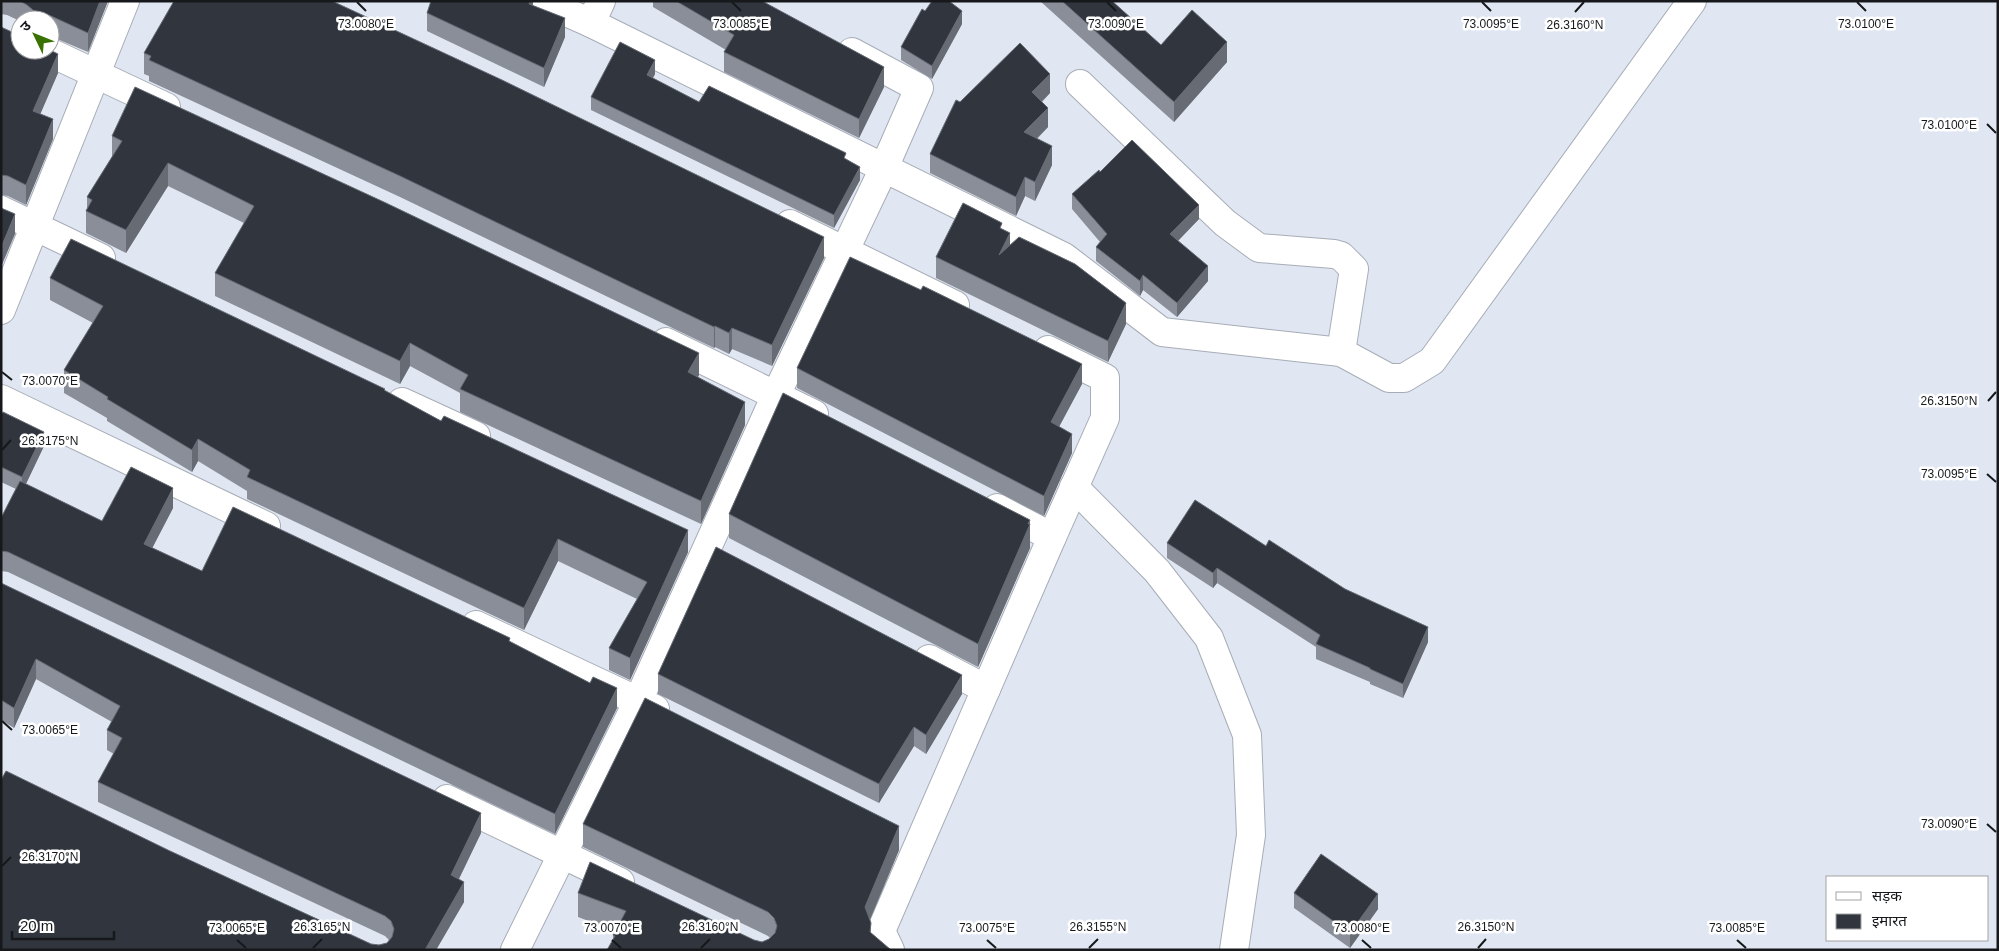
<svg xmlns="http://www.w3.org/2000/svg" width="1999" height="951" font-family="Arial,'Noto Sans Devanagari',sans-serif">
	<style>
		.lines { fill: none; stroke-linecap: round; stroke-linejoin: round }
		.minor-casing { stroke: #a7adb7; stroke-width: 30 }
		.minor { stroke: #fff; stroke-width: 28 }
		.wall { fill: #898e98 }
		.shaded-wall { fill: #666b74 }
		.building { fill: #31363e; stroke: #666b74 }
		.ticks { fill: none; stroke: #16181b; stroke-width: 2 }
		.ticks-label { font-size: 12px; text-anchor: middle; fill: #16181b; stroke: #fff; stroke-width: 5; stroke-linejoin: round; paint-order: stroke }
	</style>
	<rect width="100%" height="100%" fill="#e1e7f2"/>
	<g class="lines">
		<defs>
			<g id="minor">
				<polyline points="541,1 591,23 1064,257 1162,332 1341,352 1389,378 1404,378 1432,361 1692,1"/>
				<polyline points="591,23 601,1"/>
				<polyline points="45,50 166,107"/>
				<polyline points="1080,84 1225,223 1259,248 1334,254 1341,256 1354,269 1341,352"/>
				<polyline points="1,210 101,258"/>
				<polyline points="790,224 955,305"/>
				<polyline points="1,310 125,1"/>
				<polyline points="666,342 814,414"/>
				<polyline points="1048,350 1105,378 1105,418 1052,537"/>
				<polyline points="1,399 266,526"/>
				<polyline points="402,402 476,436"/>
				<polyline points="1074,487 1157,571 1209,638 1247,735 1251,835 1234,950"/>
				<polyline points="476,625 655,709"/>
				<polyline points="929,659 986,689"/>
				<polyline points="447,799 620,882"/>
				<polyline points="515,950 638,701 776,395 884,168 919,88 852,52"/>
				<polyline points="890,950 881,931 1052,537 997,508"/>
			</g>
		</defs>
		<use href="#minor" class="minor-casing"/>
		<use href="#minor" class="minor"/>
	</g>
	<g class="wall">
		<polygon points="1,1 108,1 88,52 50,36 50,20 20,20 20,21 7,15 1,14"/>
		<polygon points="533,1 533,5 565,37 544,87 427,31 427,13"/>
		<polygon points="653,1 762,1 884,87 859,138 724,72 724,52 726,50 653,7"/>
		<polygon points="1040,1 1112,1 1161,45 1227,62 1174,122"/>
		<polygon points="962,24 932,79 901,60 901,47"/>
		<polygon points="1,27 58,73 40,114 53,139 26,205 8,196 1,195"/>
		<polygon points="144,53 824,258 772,366 732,349 729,354 715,347 714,348 400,197 149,81 149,76 144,74"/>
		<polygon points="655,74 653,78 699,102 846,159 860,180 834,228 591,110 591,97"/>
		<polygon points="1050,93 1042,102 1048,127 1037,139 1052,165 1035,201 1025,196 1016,216 930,173 930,154 960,102"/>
		<polygon points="112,136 699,375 698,377 745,425 701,524 460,412 460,393 410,366 400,384 215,296 215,273 244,223 168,186 126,253 86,233 86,211 87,208 87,197 112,157"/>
		<polygon points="1100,172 1199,219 1178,241 1208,281 1177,317 1143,290 1140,296 1096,261 1096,247 1100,242 1072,209 1072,194"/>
		<polygon points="1002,229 1010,245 1126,324 1108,362 936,278 936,257"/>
		<polygon points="50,278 385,391 688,552 630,680 609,670 609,648 637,599 558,561 524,630 247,499 247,491 198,461 192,472 107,421 107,418 64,393 64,370 93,323 50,300"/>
		<polygon points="797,368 1082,384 1059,426 1072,453 1044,516 797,388"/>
		<polygon points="1,415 44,446 26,484 102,521 173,508 152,548 202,571 510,642 617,708 555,834 8,572 1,571 1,518 16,489 1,482"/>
		<polygon points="729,514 1030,544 1030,548 978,667 729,538"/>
		<polygon points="1167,543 1266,546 1345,589 1428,642 1403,698 1370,684 1370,682 1316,659 1316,647 1217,583 1213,588 1167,558"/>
		<polygon points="1,583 481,833 459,879 464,902 436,950 1,950 170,851 371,944 379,945 387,943 389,940 385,936 98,802 98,782 114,754 107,750 107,730 112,722 36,679 14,728 1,720"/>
		<polygon points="658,674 962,694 926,754 914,746 879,803 658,694"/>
		<polygon points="583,824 899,850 870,920 871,933 891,950 613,939 613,935 615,931 578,917 578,893 754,940 762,942 769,939 770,938 768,936 583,847"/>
		<polygon points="1294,893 1378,909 1350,948 1294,908"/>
	</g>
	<g class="shaded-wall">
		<polygon points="100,1 108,1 88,52 88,33"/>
		<polygon points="530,1 533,1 533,14 529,4"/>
		<polygon points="962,11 962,24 932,79 932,66"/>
		<polygon points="43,15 43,20 35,20 35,18"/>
		<polygon points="565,18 565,37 544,87 544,68"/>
		<polygon points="1227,42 1227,62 1174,122 1174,102"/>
		<polygon points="58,54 58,73 33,131 33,111"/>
		<polygon points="655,60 655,74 647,88 647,75"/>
		<polygon points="884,67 884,87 859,138 859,119"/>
		<polygon points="1050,74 1050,93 1032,111 1032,92"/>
		<polygon points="1048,108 1048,127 1024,151 1024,132"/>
		<polygon points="53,119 53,139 26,205 26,185"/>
		<polygon points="1052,146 1052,165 1035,201 1035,182"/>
		<polygon points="168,163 168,186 126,253 126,230"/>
		<polygon points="860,167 860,180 834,228 834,215"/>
		<polygon points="1025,177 1025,196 1016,216 1016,197"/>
		<polygon points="1199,205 1199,219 1170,249 1170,234"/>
		<polygon points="15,214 15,234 1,267 1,248"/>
		<polygon points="1010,233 1010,254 999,255"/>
		<polygon points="824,237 824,258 772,366 772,345"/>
		<polygon points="1208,266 1208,281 1177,317 1177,303"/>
		<polygon points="1143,275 1143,290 1140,296 1140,281"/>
		<polygon points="1126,303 1126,324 1108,362 1108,341"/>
		<polygon points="715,326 715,347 714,348 714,327"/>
		<polygon points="732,328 732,349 729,354 729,333"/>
		<polygon points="410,343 410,366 400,384 400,361"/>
		<polygon points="699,353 699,375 688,395 688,372"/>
		<polygon points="1082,364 1082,384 1051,442 1051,422"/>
		<polygon points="745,402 745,425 701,524 701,501"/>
		<polygon points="44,432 44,446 22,492 22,477"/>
		<polygon points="1072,434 1072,453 1044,516 1044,496"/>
		<polygon points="198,439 198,461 192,472 192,450"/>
		<polygon points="173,488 173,508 144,564 144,544"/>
		<polygon points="1030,520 1030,548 978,667 978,644"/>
		<polygon points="688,530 688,552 630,680 630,658"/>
		<polygon points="558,539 558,561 524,630 524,608"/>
		<polygon points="1217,568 1217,583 1213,588 1213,573"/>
		<polygon points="1428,627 1428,642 1403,698 1403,684"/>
		<polygon points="36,659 36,679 14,728 14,708"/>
		<polygon points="962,675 962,694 926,754 926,735"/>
		<polygon points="617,688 617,708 555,834 555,814"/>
		<polygon points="914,727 914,746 879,803 879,784"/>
		<polygon points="481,813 481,833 451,895 451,875"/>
		<polygon points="899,826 899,850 865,931 865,907"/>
		<polygon points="464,882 464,902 436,950 425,950"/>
		<polygon points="1378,894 1378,909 1350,948 1350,933"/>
	</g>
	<g class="building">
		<polygon points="20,1 100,1 88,33 51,16 43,15 35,18 33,10 27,5"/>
		<polygon points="174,1 332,1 502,80 824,237 772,345 732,328 729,333 715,326 714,327 400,176 149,60 151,56 144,53"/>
		<polygon points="431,1 530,1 529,4 565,18 544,68 427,13"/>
		<polygon points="676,1 762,1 884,67 859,119 724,52 734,35"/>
		<polygon points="932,1 949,1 962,11 932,66 901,47 922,9 925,11"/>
		<polygon points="1062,1 1112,1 1161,45 1192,10 1227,42 1174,102"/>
		<polygon points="1,27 14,33 20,34 20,50 50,50 58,54 33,111 53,119 26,185 8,176 1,175"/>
		<polygon points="620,42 655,60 647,75 699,102 709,86 846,153 844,158 860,167 834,215 591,97"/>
		<polygon points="1020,43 1050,74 1032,92 1048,108 1024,132 1052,146 1035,182 1025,177 1016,197 930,154 956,100 960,102"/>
		<polygon points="135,87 386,203 699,353 688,372 745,402 701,501 460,389 468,375 410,343 400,361 215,273 254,206 168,163 126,230 86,211 92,200 87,197 122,141 112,136"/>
		<polygon points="1132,140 1199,205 1170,234 1208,266 1177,303 1143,275 1140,281 1096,247 1107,234 1072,194 1099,170 1100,172"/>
		<polygon points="963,203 1002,223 1000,228 1010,233 999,255 1019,237 1075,264 1126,303 1108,341 936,257"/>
		<polygon points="1,208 15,214 1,248"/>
		<polygon points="71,239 385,389 384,390 441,421 444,416 688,530 630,658 609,648 647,582 558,539 524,608 247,477 250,470 198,439 192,450 107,399 108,397 64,370 103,306 50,278"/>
		<polygon points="850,257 921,290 923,286 1082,364 1051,422 1072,434 1044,496 797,368"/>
		<polygon points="783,393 1030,520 1028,524 1030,524 978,644 729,514"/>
		<polygon points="3,412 44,432 22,477 1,467 1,415"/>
		<polygon points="131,467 173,488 144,544 202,571 233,507 510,638 509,641 590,683 593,677 617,688 555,814 8,552 1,551 1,518 20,481 102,521"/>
		<polygon points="1195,500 1266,546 1269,540 1345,589 1428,627 1403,684 1370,669 1370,668 1316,644 1320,635 1217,568 1213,573 1167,543"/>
		<polygon points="716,547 962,675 926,735 914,727 879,784 658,674"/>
		<polygon points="1,583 481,813 451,875 464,882 425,950 1,950 1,780 6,771 170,851 371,944 379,945 387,943 392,937 394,929 391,921 385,916 98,782 122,738 107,730 120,706 36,659 14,708 1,700"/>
		<polygon points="645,698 899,826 865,907 871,923 870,932 891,950 607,950 615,936 613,935 626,911 578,893 590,862 754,940 762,942 769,939 775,933 777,926 774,918 768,912 583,824"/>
		<polygon points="1321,854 1378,894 1350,933 1294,893"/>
	</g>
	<path class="ticks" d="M 357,2 L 366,11M 732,2 L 741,11M 1107,2 L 1116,11M 1482,2 L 1491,11M 1857,2 L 1866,11M 1575,12 L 1584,2M 1987,124 L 1996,133M 2,372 L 12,380M 1988,401 L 1996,392M 2,450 L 11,440M 1987,474 L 1996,482M 2,721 L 12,730M 1987,824 L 1996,832M 2,866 L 11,857M 237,940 L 246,948M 612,940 L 621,948M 987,940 L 996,948M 1362,940 L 1371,948M 1737,940 L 1746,948M 313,948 L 322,939M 701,948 L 710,939M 1089,948 L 1098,939M 1478,948 L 1486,939"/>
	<g class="ticks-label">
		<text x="1866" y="28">73.0100°E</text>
		<text x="366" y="28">73.0080°E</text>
		<text x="741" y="28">73.0085°E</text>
		<text x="1116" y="28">73.0090°E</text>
		<text x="1491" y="28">73.0095°E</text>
		<text x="1575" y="29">26.3160°N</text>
		<text x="1949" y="129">73.0100°E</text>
		<text x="50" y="385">73.0070°E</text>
		<text x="1949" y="405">26.3150°N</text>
		<text x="50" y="445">26.3175°N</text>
		<text x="1949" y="478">73.0095°E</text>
		<text x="50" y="734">73.0065°E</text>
		<text x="1949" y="828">73.0090°E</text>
		<text x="50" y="861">26.3170°N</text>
		<text x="322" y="931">26.3165°N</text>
		<text x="710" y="931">26.3160°N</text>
		<text x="1098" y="931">26.3155°N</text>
		<text x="1486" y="931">26.3150°N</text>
		<text x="237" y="932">73.0065°E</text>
		<text x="612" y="932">73.0070°E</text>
		<text x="987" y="932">73.0075°E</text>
		<text x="1362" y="932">73.0080°E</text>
		<text x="1737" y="932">73.0085°E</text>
	</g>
	<rect width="1999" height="951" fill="none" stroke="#16181b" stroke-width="5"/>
	<rect x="1826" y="876" width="162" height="65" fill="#ffffff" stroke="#a2a3a4"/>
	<rect x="1836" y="892" width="25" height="8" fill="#ffffff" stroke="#a2a3a4"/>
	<text x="1872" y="901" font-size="15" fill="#16181b">सड़क</text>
	<rect x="1836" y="914" width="25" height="15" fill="#31363e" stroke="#a2a3a4"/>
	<text x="1872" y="926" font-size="15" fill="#16181b">इमारत</text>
	<g transform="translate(35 35) rotate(313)"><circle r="24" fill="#ffffff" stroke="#a2a3a4"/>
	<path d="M0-4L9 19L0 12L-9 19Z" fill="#3a7200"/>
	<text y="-8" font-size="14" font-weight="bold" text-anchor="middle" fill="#16181b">उ</text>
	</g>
	<path d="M12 931v8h102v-8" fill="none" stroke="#16181b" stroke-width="2.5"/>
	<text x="20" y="931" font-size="15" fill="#16181b" stroke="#ffffff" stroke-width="4" paint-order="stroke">20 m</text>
</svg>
